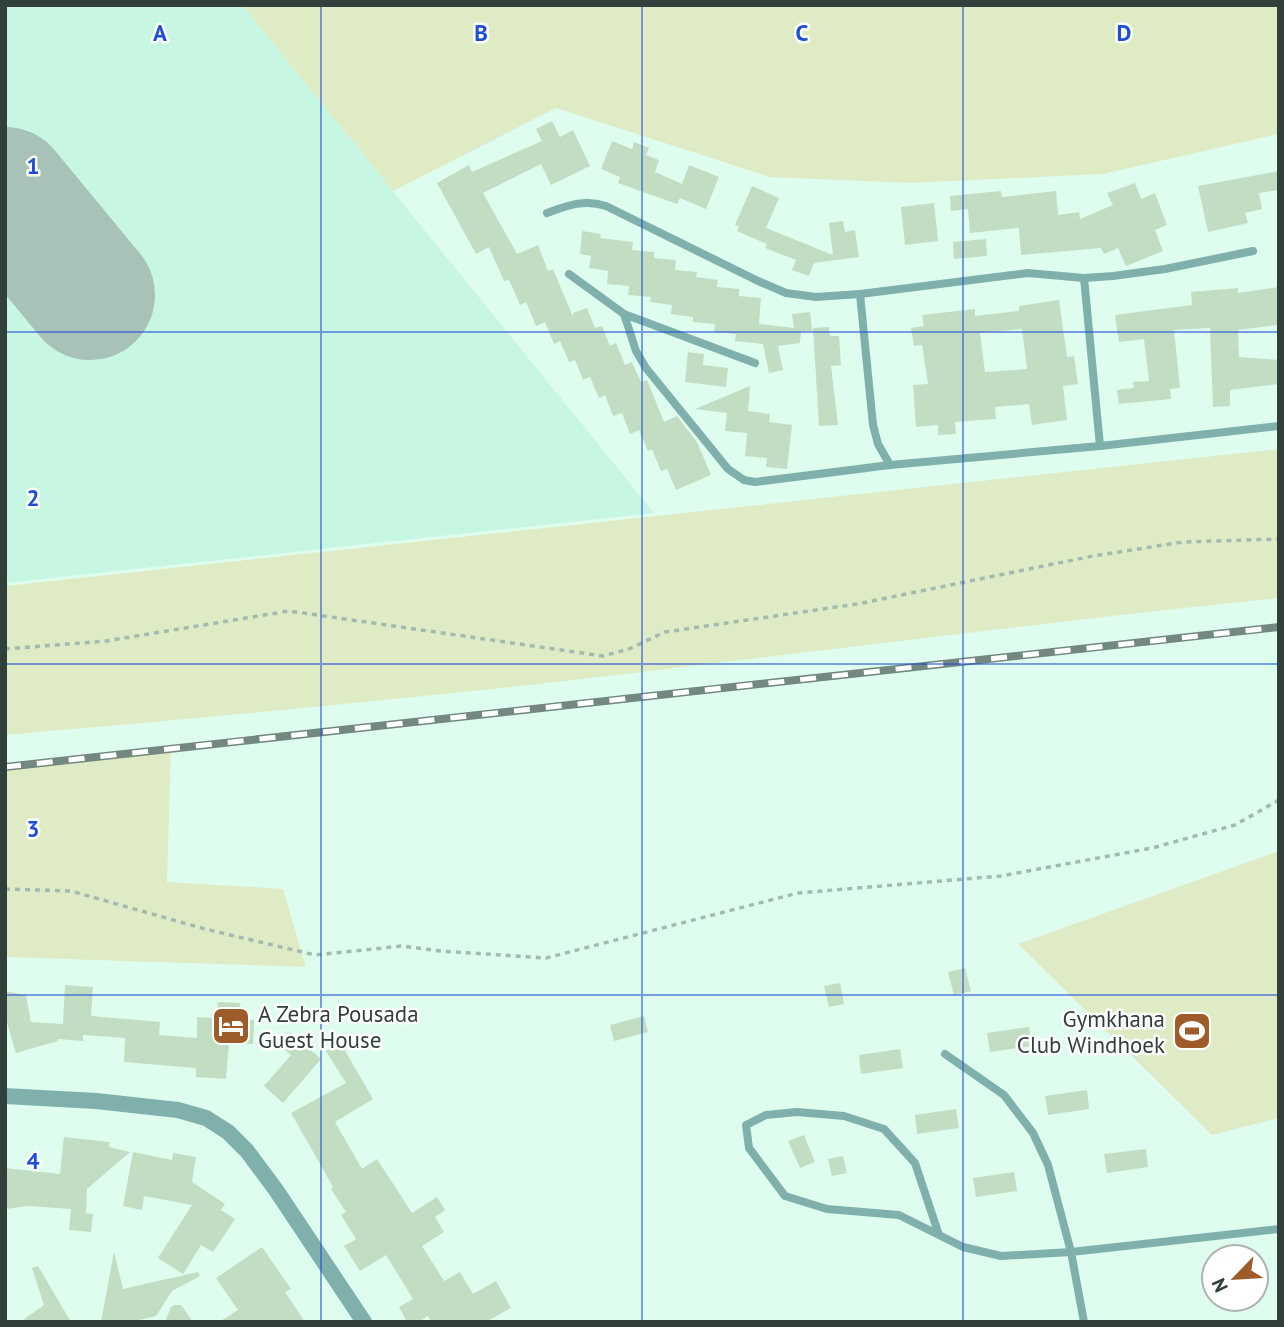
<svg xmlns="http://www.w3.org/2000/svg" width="1284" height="1327" font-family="'PT Sans',sans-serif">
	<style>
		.built { fill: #c7f7e2 }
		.green { fill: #dfebc5 }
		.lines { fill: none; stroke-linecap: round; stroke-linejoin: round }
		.runway { stroke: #a8c2b7; stroke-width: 130 }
		.building { fill: #c2ddc1; fill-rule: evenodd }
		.path { stroke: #a2bbb0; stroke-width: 3.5; stroke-dasharray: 5 5; stroke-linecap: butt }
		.service { stroke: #7fb0ac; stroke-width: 8 }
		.minor { stroke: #7fb0ac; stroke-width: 16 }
		.rail-casing { stroke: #73887f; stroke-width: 8 }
		.rail { stroke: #fff; stroke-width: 5; stroke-dasharray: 16; stroke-linecap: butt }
		.grid { fill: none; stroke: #1d4ed8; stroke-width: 2; stroke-opacity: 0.55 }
		.labels { text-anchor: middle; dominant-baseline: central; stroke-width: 5; stroke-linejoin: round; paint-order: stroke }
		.poi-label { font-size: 23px; fill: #31403a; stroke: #fff; text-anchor: start }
		.grid-label { font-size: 23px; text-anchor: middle; font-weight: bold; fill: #1d4ed8; stroke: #fff; stroke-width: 5; stroke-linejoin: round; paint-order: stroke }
	</style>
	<rect width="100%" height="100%" fill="#defdef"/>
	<polygon class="built" points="5,5 242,5 654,513 5,583"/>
	<g class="green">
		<polygon points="242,5 1279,5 1279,134 1103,174 910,183 770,177 556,108 393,191"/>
		<path d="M 1279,449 L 1279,598 C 1046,622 814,652 582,679 C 390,701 198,718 5,735 L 5,586 Z"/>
		<polygon points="171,748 167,882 283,889 306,967 5,957 5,766"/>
		<polygon points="1279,851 1279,1118 1212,1135 1018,944"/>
	</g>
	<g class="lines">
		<polyline class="runway" points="5,192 90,295"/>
	</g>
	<g class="building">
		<polygon points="552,121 560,137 573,130 590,166 551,185 541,164 483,193 517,254 538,245 548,271 553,269 573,317 573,313 587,308 595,328 602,326 610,346 616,343 625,365 632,362 641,382 647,380 664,422 677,416 697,442 711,475 676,490 667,469 661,471 652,449 648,451 639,430 630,434 622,413 613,416 605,395 599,398 590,377 583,380 575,360 569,362 560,341 554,344 545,322 536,326 526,302 520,305 509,280 504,281 489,247 476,254 437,183 469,165 472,172 542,141 536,129"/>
		<polygon points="612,141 632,149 634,142 649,148 646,155 659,160 655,172 682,184 689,165 719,177 706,209 680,198 677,204 618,183 620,177 601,169"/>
		<polygon points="1279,171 1279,190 1259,193 1262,209 1245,213 1248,223 1208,232 1198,186"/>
		<polygon points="1135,183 1141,199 1155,193 1167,225 1155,230 1163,251 1126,266 1118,248 1104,254 1101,248 1021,255 1019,228 970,233 968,209 951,211 950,196 1001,191 1002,197 1056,191 1058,215 1079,212 1080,219 1113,205 1107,193"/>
		<polygon points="752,186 779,198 766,228 833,255 829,223 843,221 845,232 855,230 859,257 814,263 809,276 792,270 796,260 765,248 767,244 737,231 739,226 735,225"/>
		<polygon points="934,203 938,241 905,245 901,207"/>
		<polygon points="582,231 601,234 600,238 633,242 632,250 654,252 654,258 676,260 675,270 697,272 696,277 718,280 717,287 739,289 739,296 761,298 759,324 794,328 792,314 810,312 812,331 801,331 800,343 778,346 783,370 769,373 763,344 735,341 736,334 714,332 715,324 693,322 693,317 671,314 672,305 650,302 651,297 628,295 629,286 607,284 608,271 589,268 591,256 580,254"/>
		<polygon points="986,239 987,256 954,259 953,242"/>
		<polygon points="1279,287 1279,325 1238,330 1239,357 1279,360 1279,384 1230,390 1230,406 1213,407 1210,328 1174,330 1180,388 1170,389 1171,399 1119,404 1117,390 1134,388 1133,382 1149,381 1144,339 1119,342 1115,315 1192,305 1191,292 1238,288 1238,293"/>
		<path d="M 1059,300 L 1067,357 L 1074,356 L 1078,384 L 1063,386 L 1067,420 L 1032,425 L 1029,404 L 995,407 L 996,419 L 955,422 L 956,434 L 938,435 L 938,425 L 916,427 L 913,385 L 928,384 L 922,345 L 914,346 L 911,328 L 924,326 L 922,315 L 975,309 L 975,316 L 1019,311 L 1019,306 ZM 1022,329 L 1027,369 L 985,372 L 980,333 Z"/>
		<polygon points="829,327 830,336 839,336 841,365 831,366 838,425 819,426 813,328"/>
		<polygon points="688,352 704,354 703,365 728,368 726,387 685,382"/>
		<polygon points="750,386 748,411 770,414 769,422 792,425 787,469 766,467 767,458 745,456 747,433 725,431 727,413 695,409"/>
		<polygon points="965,968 971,991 954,995 948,972"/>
		<polygon points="840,983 844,1004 829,1007 824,986"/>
		<polygon points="65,985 93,987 91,1016 160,1022 159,1035 197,1038 197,1017 217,1018 218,1002 240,1003 239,1019 254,1020 253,1044 229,1043 226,1079 196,1077 196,1068 124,1062 125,1038 83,1035 83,1041 58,1039 58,1041 16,1053 5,1016 5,991 26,995 31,1022 63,1024"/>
		<polygon points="644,1016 648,1032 614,1041 610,1025"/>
		<polygon points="1029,1027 1032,1046 990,1052 987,1033"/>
		<polygon points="290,1032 321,1059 283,1103 264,1086 291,1055 279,1045"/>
		<polygon points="340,1042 373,1099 335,1122 362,1169 377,1159 412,1213 437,1197 445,1210 435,1217 444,1232 422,1246 444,1281 460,1272 473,1294 496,1281 511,1308 486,1322 431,1322 428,1316 418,1322 407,1322 399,1307 413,1299 386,1255 360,1271 344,1246 356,1239 341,1215 346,1212 331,1189 333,1187 291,1113 346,1083 326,1051"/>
		<polygon points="900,1049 903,1068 861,1074 859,1055"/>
		<polygon points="1087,1090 1089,1109 1048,1115 1045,1096"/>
		<polygon points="956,1109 959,1128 917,1134 915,1115"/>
		<polygon points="804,1135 815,1162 800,1168 788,1141"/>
		<polygon points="64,1137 110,1142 109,1147 130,1152 87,1189 86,1213 93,1214 91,1232 69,1230 71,1209 29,1206 5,1209 5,1168 60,1174"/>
		<polygon points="1146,1149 1148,1167 1107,1173 1104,1154"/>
		<polygon points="133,1152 172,1160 173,1153 196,1157 192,1182 225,1204 221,1210 235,1219 213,1252 201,1245 183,1274 158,1258 192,1205 144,1196 142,1210 123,1206"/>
		<polygon points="843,1156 847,1173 832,1176 828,1159"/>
		<polygon points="1014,1172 1017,1191 976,1197 973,1178"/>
		<polygon points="262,1247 291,1289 285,1292 305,1322 219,1322 238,1310 216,1278"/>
		<polygon points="114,1252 123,1289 198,1272 200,1276 172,1291 156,1316 130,1322 101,1322"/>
		<polygon points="38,1266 71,1322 20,1322 44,1305 32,1268"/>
		<polygon points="175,1305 181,1305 193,1322 165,1322 171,1307"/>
	</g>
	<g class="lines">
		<g class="path">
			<polyline points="5,649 106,641 289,611 603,656 629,649 665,632 857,604 1093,556 1183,542 1279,539"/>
			<polyline points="5,889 71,891 205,929 315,955 402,946 440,951 546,958 798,893 1001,876 1152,848 1235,825 1279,800"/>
		</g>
		<g class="service">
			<path d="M 547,213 C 568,205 585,199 606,206 L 758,281 L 786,293 L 816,297 L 860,294 L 1028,273 L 1084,278 L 1113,276 L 1165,269 L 1253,251"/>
			<polyline points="569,274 624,314 636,351 646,368 728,469 744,480 755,482 890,465 1100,446 1279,426"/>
			<polyline points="1084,278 1100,446"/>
			<polyline points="860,294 873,425 878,444 890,465"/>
			<polyline points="624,314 755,363"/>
			<polyline points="945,1054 1004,1095 1033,1133 1048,1165 1071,1252 1084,1322"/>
			<polyline points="939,1235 915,1163 884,1129 844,1116 797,1112 766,1115 746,1125 749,1148 785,1196 827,1209 899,1215 963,1247 1001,1256 1071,1252 1279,1229"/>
		</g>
		<polyline class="minor" points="5,1096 96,1101 178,1110 206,1118 228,1132 247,1151 276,1190 364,1322"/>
		<defs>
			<polyline id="rail" points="5,767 1279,627"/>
		</defs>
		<use href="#rail" class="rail-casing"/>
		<use href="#rail" class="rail"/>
	</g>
	<path class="grid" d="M 321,5 L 321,1322M 642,5 L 642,1322M 963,5 L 963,1322M 5,332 L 1279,332M 5,664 L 1279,664M 5,995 L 1279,995"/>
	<defs>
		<symbol id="hotel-square" viewBox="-11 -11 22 22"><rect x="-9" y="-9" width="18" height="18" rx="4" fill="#9f5c2b" stroke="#fff"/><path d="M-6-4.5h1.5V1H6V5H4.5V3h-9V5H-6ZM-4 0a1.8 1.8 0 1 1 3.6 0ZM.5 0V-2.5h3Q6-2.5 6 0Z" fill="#fff"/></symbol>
		<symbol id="stadium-square" viewBox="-11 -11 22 22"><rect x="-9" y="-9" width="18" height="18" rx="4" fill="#9f5c2b" stroke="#fff"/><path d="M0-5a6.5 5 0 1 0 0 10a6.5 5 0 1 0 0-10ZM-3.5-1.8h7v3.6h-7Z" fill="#fff"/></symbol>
	</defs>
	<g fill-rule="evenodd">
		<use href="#hotel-square" x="209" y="1004" width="44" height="44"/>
		<use href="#stadium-square" x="1170" y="1009" width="44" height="44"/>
	</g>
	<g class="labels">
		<g class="poi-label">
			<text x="258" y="1013">A Zebra Pousada<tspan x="258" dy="26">Guest House</tspan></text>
			<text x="1165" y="1018" text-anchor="end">Gymkhana<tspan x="1165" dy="26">Club Windhoek</tspan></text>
		</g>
	</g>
	<g class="grid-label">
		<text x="160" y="41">A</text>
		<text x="481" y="41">B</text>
		<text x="802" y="41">C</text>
		<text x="1124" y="41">D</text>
		<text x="33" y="174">1</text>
		<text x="33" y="506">2</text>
		<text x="33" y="837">3</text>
		<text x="33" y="1169">4</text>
	</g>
	<rect width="1284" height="1327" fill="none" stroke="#31403a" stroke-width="14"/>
	<g transform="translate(1235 1278) rotate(245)"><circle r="33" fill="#ffffff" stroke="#adb3b0" stroke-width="2"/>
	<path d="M0-5L12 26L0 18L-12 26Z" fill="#9f5c2b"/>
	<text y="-10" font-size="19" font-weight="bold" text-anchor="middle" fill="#31403a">N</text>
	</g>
</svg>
